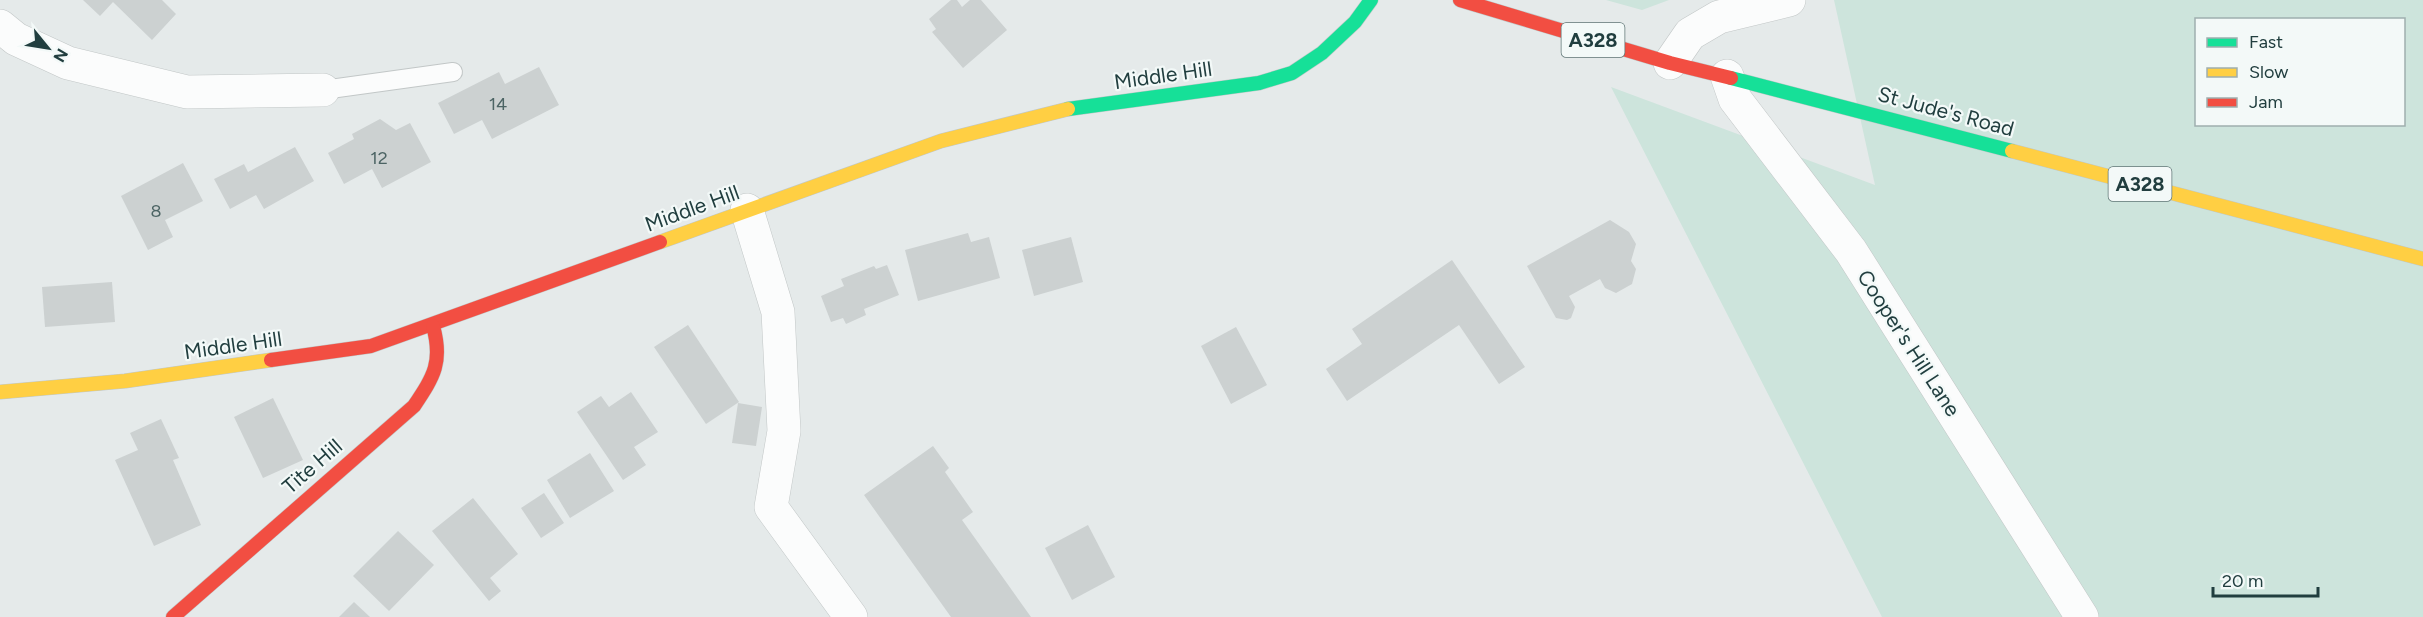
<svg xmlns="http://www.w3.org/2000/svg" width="2423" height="617" font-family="Figtree,sans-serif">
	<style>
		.green { fill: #cde4dc; fill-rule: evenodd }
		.building { fill: #ccd1d1 }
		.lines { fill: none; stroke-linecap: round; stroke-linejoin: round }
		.lane-casing { stroke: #c2c7c7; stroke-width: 20 }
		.street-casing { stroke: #c2c7c7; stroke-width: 34 }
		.fast-casing { stroke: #c0c8c8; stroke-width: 15 }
		.slow-casing { stroke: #c0c8c8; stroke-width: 15 }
		.jam-casing { stroke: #c0c8c8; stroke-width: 15 }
		.lane { stroke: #fbfcfc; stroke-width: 18 }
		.street { stroke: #fbfcfc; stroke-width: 33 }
		.fast { stroke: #16e098; stroke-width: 14 }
		.slow { stroke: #ffcf43; stroke-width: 14 }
		.jam { stroke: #f24e42; stroke-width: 14 }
		.labels { text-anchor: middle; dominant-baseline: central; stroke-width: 4.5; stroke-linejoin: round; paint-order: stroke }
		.number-label { font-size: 18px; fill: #4c6464 }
		.shield { fill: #f3f9f8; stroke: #607676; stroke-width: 1.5 }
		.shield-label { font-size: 20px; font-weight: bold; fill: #213e3f }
		.street-label { font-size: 21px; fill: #213e3f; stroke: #f3f9f8 }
	</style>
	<rect width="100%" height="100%" fill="#e5eaea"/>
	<g class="green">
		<polygon points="1606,0 1669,0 1642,10"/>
		<path d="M 1834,0 L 2423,0 L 2423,617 L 1882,617 L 1611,87 L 1875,185 ZM 2196,20 L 2404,20 L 2404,124 L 2196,124 Z"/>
	</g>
	<g class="building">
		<polygon points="83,0 162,0 176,14 152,40 113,2 100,16"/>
		<polygon points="951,0 957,0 962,7 970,0 981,0 1007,30 963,68 932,32 936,29 929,19"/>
		<polygon points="539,67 559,105 492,139 482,120 454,134 438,103 499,72 505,84"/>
		<polygon points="380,119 396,130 410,123 431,162 382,188 372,169 344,184 328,153 354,139 352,134"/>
		<polygon points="295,147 314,181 264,209 256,195 230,209 214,179 244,164 248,172"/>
		<polygon points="183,163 203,201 165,220 173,237 148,250 121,196"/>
		<polygon points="1610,220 1629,232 1636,244 1631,261 1636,269 1632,284 1616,293 1605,288 1600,279 1569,296 1575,307 1571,318 1567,320 1556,318 1527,266"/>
		<polygon points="968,233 971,242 989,237 1000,278 918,301 905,250"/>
		<polygon points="1071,237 1083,282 1034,296 1022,250"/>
		<polygon points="1452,260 1525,367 1499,384 1459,325 1347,401 1326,369 1362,344 1352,329"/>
		<polygon points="887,265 899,295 864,309 866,315 846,324 843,318 831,322 821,296 844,286 841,279 874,266 876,269"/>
		<polygon points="112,282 115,322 45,327 42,287"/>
		<polygon points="688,325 739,402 706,424 654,347"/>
		<polygon points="1236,327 1267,385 1231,404 1201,346"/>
		<polygon points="631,392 658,432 634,447 646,465 623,480 577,412 601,396 609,407"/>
		<polygon points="273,398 303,460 263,478 234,417"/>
		<polygon points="738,403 762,407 756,446 732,443"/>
		<polygon points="161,419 179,458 173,460 201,525 154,546 115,460 138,450 130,433"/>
		<polygon points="933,446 949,468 945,472 973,512 962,520 1031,617 951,617 864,495"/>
		<polygon points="590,453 614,491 570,518 547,480"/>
		<polygon points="544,493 564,523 541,538 521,508"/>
		<polygon points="473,498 518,554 490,578 501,591 489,601 432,531"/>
		<polygon points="1088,525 1115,577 1072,600 1045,548"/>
		<polygon points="398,531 434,565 389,611 353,576"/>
		<polygon points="354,602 370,617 339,617"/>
	</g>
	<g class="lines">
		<defs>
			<polyline id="lane" points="323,90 453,72"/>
			<g id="street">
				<polyline points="0,26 16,39 68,63 187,92 323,90"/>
				<polyline points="1670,63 1690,34 1719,17 1789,0"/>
				<polyline points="1727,76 1735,99 1851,251 2082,617"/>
				<polyline points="747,210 778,312 784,431 771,507 851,617"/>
			</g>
			<g id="fast">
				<polyline points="1731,78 2012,151"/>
				<polyline points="1068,109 1259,83 1292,73 1322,53 1355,22 1371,0"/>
			</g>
			<g id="slow">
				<polyline points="2012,151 2423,259"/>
				<polyline points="660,242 941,141 1068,109"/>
				<polyline points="0,392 125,381 271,360"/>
			</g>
			<g id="jam">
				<polyline points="1460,0 1670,63 1731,78"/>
				<polyline points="271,360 371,346 660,242"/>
				<path d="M 173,617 L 414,406 C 434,376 443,362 433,326"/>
			</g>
		</defs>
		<use href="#lane" class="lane-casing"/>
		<use href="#street" class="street-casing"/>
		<use href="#fast" class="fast-casing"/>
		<use href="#slow" class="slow-casing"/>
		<use href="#jam" class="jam-casing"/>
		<use href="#lane" class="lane"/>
		<use href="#street" class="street"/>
		<use href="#fast" class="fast"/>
		<use href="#slow" class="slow"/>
		<use href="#jam" class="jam"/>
	</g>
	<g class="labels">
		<g class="number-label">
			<text x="498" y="104">14</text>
			<text x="379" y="158">12</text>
			<text x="156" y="211">8</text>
		</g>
		<g class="shield">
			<rect x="1561.5" y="23" width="63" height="34" rx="4.5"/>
			<rect x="2108.5" y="167" width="63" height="34" rx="4.5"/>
		</g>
		<g class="shield-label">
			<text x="1593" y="40">A328</text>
			<text x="2140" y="184">A328</text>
		</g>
		<g class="street-label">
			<text transform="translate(1163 75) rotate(-8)">Middle Hill</text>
			<text transform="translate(1946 111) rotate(15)">St Jude's Road</text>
			<text transform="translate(692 208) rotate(-20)">Middle Hill</text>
			<text transform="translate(1909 343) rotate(57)">Cooper's Hill Lane</text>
			<text transform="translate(233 345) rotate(-8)">Middle Hill</text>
			<text transform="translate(312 466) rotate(-41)">Tite Hill</text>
		</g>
	</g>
	<rect x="2195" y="18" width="210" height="108" fill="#f3f9f8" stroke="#9faeae" stroke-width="1.5"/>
	<rect x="2207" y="38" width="30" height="9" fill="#16e098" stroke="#9faeae" stroke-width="1.5"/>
	<text x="2249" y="48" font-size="18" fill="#213e3f">Fast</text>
	<rect x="2207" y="68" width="30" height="9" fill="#ffcf43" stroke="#9faeae" stroke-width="1.5"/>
	<text x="2249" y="78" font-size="18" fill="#213e3f">Slow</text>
	<rect x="2207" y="98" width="30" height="9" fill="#f24e42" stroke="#9faeae" stroke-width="1.5"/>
	<text x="2249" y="108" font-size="18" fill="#213e3f">Jam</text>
	<g transform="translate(48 48) rotate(120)" stroke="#f3f9f8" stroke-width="4.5" paint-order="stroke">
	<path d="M0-4.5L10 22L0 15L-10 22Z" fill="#213e3f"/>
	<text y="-9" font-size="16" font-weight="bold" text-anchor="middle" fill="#213e3f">N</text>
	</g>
	<path d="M2213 587v9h105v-9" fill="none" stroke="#213e3f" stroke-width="3"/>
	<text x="2222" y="587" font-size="18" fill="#213e3f" stroke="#f3f9f8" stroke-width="4.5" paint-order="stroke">20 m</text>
</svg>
